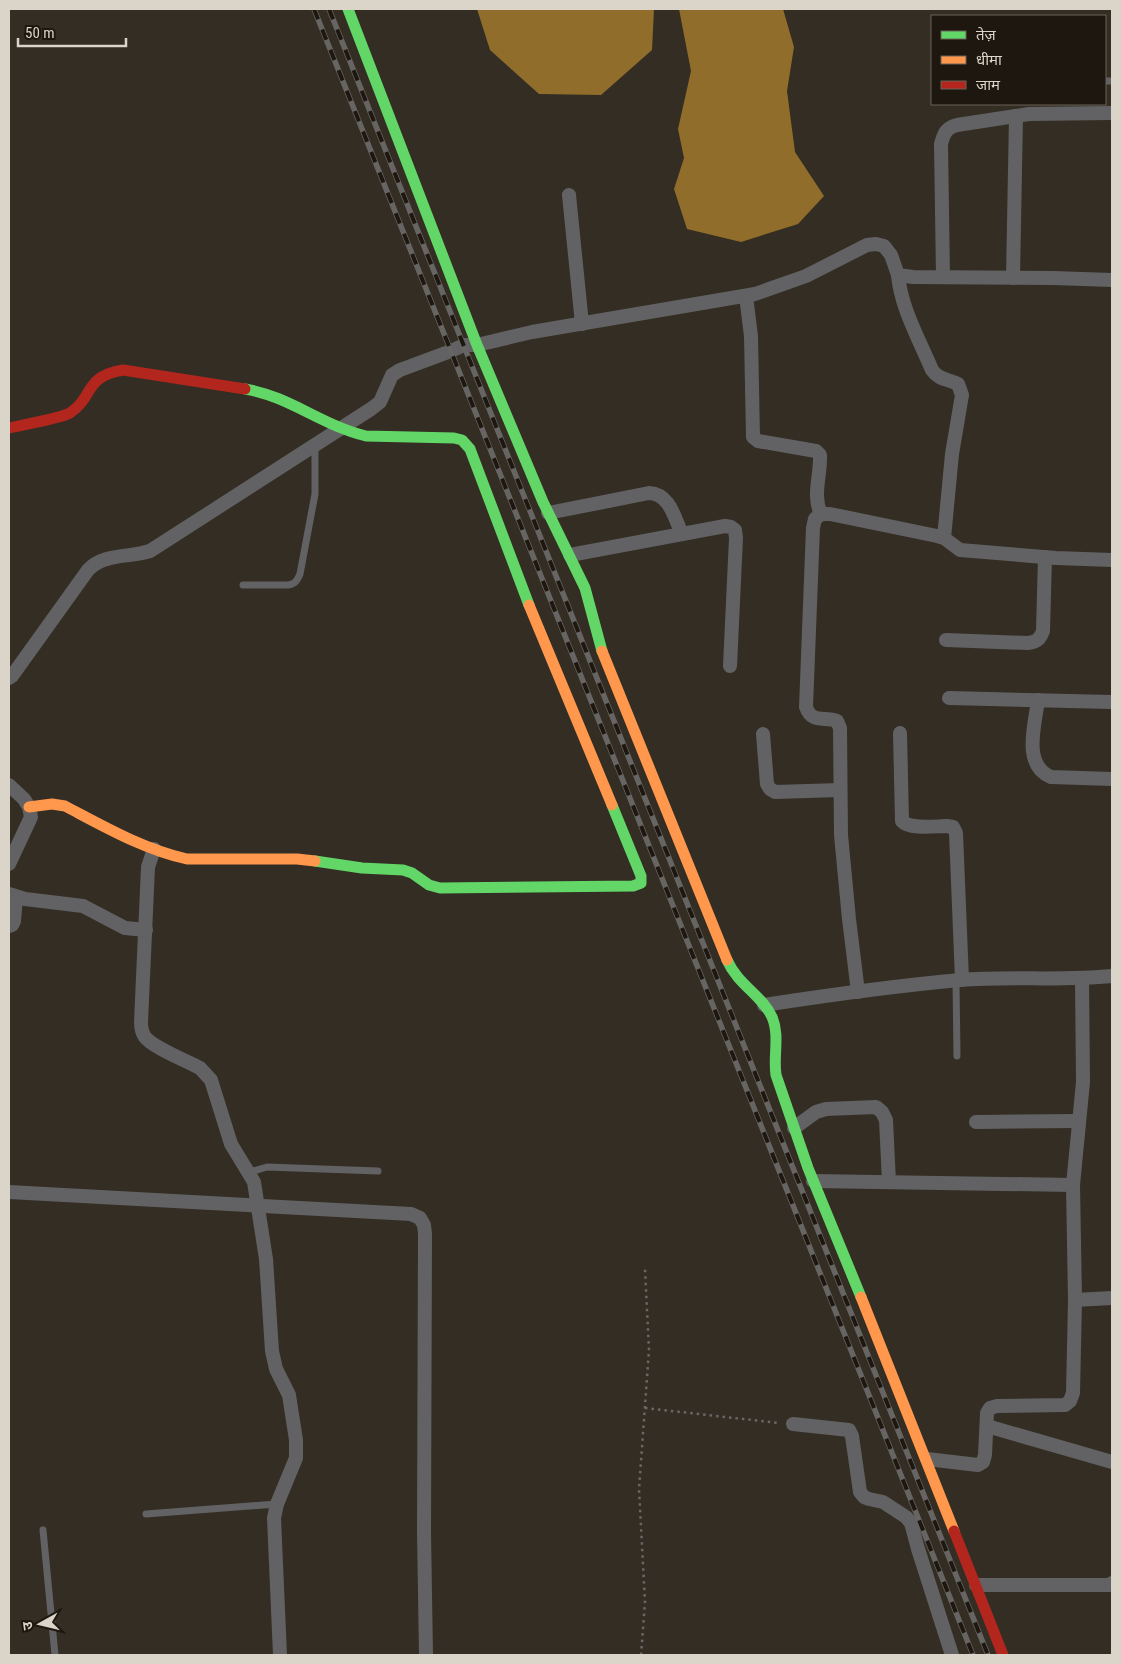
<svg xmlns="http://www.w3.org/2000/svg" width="1121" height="1664" font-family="'Roboto Condensed','Noto Sans Devanagari',sans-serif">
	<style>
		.water { fill: #906d2b }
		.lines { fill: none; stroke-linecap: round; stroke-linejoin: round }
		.path { stroke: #696866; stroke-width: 2.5; stroke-dasharray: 2.5 4; stroke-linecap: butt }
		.lane { stroke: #626264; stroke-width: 7 }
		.street { stroke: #626264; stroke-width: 14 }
		.fast { stroke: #63d668; stroke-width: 11 }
		.slow { stroke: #ff974d; stroke-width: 11 }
		.jam { stroke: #b3261e; stroke-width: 11 }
		.rail-casing { stroke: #676563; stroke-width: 5.5 }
		.rail { stroke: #1d170f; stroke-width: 4; stroke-dasharray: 11; stroke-linecap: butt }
	</style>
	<rect width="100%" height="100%" fill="#332d23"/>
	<g class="water">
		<polygon points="477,9 654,9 652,50 601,95 539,94 490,50"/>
		<polygon points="679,9 783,9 794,47 787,91 795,152 824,196 798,224 741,242 687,229 674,189 684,158 678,129 691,71"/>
	</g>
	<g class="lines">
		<g class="path">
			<polyline points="645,1408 779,1423"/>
			<polyline points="641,1655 645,1602 639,1489 649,1350 645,1269"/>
		</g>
		<g class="lane">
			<polyline points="1105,81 1112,81"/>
			<path d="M 243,585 L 288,585 C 295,584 297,581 300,574 L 315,494 L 315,444"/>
			<polyline points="956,981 957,1056"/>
			<polyline points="250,1172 267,1167 378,1171"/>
			<polyline points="146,1514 277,1504"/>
			<polyline points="43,1530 55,1655"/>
		</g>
		<g class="street">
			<polyline points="569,195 582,324"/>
			<path d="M 898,275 C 901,308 919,339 932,370 C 939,380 948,379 958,384 L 962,395 L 952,454 L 944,538"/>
			<path d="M 943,277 L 941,144 C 944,133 946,128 957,125 L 1029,114 L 1112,113"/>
			<polyline points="1013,278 1016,116"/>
			<path d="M 746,296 L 751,336 L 753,437 L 758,441 L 816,451 L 820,455 C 821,475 812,495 821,514"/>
			<path d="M 548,513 L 649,493 C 670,494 674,517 682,534"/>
			<polyline points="570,555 725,526 731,527 735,530 736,538 730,666"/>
			<path d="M 946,640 L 1028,643 C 1037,642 1040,639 1043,631 L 1045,557"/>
			<path d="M 9,678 L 12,676 L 88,570 C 104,553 128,558 150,551 L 371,409 L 380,402 L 392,375 L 400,370 L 451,351 L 464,345 L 477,345 L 532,332 L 755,294 L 806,276 L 867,245 L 876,244 L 884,246 L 891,255 L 898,275 L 913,277 L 1053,278 L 1112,280"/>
			<polyline points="949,698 1112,702"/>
			<path d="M 1038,700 C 1035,725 1022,765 1051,777 L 1112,779"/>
			<path d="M 900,733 L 902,821 C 910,830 936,826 947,826 L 953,827 L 956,833 L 962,980"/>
			<polyline points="763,734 767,784 770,789 775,792 840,790"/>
			<polyline points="9,785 24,799 29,807 31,817 9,864"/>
			<path d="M 154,849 L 148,867 L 141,1022 C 141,1027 142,1033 145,1037 C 152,1047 187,1061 200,1068 L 211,1080 L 231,1144 L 254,1182 L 266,1259 L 272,1351 L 276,1369 L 289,1395 L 296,1440 L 296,1458 L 277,1504 L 274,1518 L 280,1655"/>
			<polyline points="9,894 25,899 83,906 125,928 146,930"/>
			<polyline points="9,926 12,925 14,921 16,897"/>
			<path d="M 858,992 L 849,919 L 841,835 L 840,728 L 837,721 C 824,716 812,724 806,707 L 813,528 L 815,519 L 821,514 L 830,514 L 937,536 L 944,538 L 960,550 L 1056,558 L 1112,560"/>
			<path d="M 764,1005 C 829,995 894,986 960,980 C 1011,976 1062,981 1112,976"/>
			<polyline points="976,1122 1079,1121"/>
			<polyline points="794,1128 816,1112 826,1109 876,1107 882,1112 886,1120 889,1182"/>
			<polyline points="813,1181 1073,1185"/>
			<polyline points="9,1192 411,1214 420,1218 424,1225 425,1234 424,1532 426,1655"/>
			<polyline points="1075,1300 1112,1298"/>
			<polyline points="793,1424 849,1430 852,1436 860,1492 864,1497 869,1499 883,1502 906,1517 911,1523 918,1549 952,1655"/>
			<polyline points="987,1426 1112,1462"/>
			<polyline points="927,1459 978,1465 983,1462 985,1455 987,1413 990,1408 997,1406 1065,1405 1070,1401 1073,1393 1075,1300 1073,1185 1083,1082 1082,979"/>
			<polyline points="976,1585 1109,1585 1112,1583"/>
		</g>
		<g class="fast">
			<polyline points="348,9 477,345 543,502 585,588 602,651"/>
			<path d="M 245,389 C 289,396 323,426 366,436 L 454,438 L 462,440 L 470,449 L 529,605"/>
			<polyline points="315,861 362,868 403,870 412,873 429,885 440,888 633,886 641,883 641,876 612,805"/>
			<path d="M 727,960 C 738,985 762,995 772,1017 C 780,1035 773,1057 776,1075 L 808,1168 L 861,1297"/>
		</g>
		<g class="slow">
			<polyline points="529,605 612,805"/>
			<polyline points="602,651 727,960"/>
			<path d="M 29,807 L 52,804 L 65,806 C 105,827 143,849 187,859 L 297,859 L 315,861"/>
			<polyline points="861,1297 954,1531"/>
		</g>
		<g class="jam">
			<path d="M 9,428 C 21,425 62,418 70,413 C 95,396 83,377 123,370 L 245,389"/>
			<polyline points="954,1531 1003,1655"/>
		</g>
		<defs>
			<g id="rail">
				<polyline points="314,9 973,1655"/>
				<polyline points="329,9 988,1655"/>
			</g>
		</defs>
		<use href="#rail" class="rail-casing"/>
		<use href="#rail" class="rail"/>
	</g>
	<rect width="1121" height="1664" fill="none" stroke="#dbd4c8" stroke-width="20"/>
	<rect x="931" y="15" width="175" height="90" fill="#1d170f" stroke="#696359"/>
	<rect x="941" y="31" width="25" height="8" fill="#63d668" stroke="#696359"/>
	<text x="976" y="40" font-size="15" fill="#dbd4c8">तेज़</text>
	<rect x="941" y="56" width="25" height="8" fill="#ff974d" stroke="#696359"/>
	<text x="976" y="65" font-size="15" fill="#dbd4c8">धीमा</text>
	<rect x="941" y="81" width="25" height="8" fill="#b3261e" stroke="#696359"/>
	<text x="976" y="90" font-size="15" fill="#dbd4c8">जाम</text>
	<g transform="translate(40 1624) rotate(262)" stroke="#1d170f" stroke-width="4" paint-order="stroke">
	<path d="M0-4L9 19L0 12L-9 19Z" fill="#dbd4c8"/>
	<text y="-8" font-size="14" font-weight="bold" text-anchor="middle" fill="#dbd4c8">उ</text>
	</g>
	<path d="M18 38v8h108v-8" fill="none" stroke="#dbd4c8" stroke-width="2.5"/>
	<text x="25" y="38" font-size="15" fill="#dbd4c8" stroke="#1d170f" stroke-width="4" paint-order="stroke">50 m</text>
</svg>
